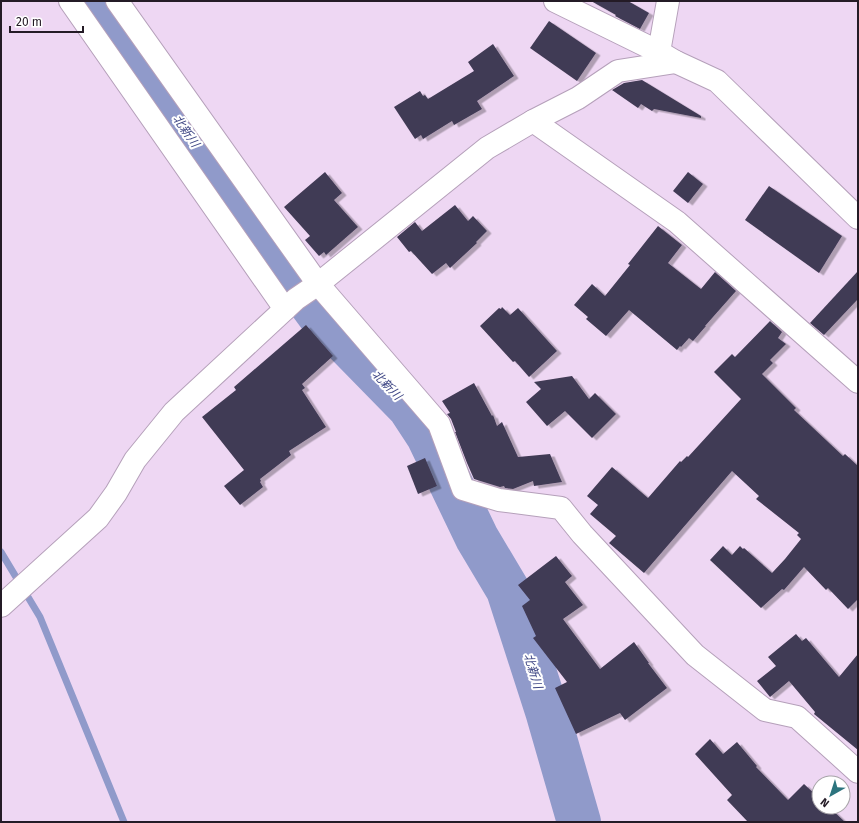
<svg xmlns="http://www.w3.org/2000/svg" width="859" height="823" font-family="'Fira Sans','Noto Sans JP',sans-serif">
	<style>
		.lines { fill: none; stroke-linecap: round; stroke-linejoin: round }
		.stream { stroke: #909aca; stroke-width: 7 }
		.river { stroke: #909aca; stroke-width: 44 }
		.building { fill: #413a54; filter: url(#shadow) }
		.minor-casing { stroke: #b5a0ba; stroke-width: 24 }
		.minor { stroke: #fff; stroke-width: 22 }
		.labels { text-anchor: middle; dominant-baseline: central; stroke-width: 4; stroke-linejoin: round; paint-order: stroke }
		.water-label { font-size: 12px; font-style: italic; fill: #3e4684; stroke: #fff }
	</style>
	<defs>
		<filter id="shadow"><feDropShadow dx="4.5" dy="2.5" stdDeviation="0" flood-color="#0004"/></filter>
	</defs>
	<rect width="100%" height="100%" fill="#eed7f3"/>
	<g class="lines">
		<polyline class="stream" points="1,552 40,617 124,822"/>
		<polyline class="river" points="96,1 230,194 319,315 409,407 428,436 477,538 508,590 547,711 579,822"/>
	</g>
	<g class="building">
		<polygon points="591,1 628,1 649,13 640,29 615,16 616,15"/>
		<polygon points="549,21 596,53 577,81 530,48"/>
		<polygon points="493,44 514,76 477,101 482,109 454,125 452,121 423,139 421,135 415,139 394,107 420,91 423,96 425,95 428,99 474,71 468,62"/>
		<polygon points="642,80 701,116 701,118 654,109 652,111 641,104 638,108 612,90 624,83"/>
		<polygon points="325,172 342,193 334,200 358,227 326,255 324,252 319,256 305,240 310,236 284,207"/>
		<polygon points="688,172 703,184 688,203 673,191"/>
		<polygon points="769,186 842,236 819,273 745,220"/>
		<polygon points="455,205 468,221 473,216 487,231 476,242 477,243 450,268 446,263 432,274 411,251 409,252 397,237 415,222 422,231"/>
		<polygon points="658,226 682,245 668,263 701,289 715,272 736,291 705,326 706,326 693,341 689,338 681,347 680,346 677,350 629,310 606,336 586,319 588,317 574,305 592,284 605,296 630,265 628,264"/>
		<polygon points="858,271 858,299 824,335 810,323"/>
		<polygon points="502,307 510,315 518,308 557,351 529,377 515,361 513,362 480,326 499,308 501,309"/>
		<polygon points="770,321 782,332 778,338 786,344 770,360 773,363 762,374 796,408 794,410 843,456 845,454 858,466 858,599 848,609 828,588 826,590 804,567 784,590 782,589 761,608 710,560 723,546 732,555 740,546 743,549 744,548 772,573 785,559 801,539 797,535 799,533 756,499 759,496 732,471 644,573 609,543 616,536 590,514 598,505 587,496 612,467 648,498 680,461 681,462 687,456 688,457 741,399 714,372 732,354 735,357"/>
		<polygon points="306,325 333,356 302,384 305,388 302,390 326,427 289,451 291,455 260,479 261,481 260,482 263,487 240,505 224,486 244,470 202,417 236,390 234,387"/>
		<polygon points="572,376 589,399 595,393 616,414 592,438 565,411 547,426 526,402 541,389 534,382"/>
		<polygon points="474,383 492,416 493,415 497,426 502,422 518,457 550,454 562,482 534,486 533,481 513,489 505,488 504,486 500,487 474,479 467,463 455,432 456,432 451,419 447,414 450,413 442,401"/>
		<polygon points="425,458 437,486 418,494 407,466"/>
		<polygon points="556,556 572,576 565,582 583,605 563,619 600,669 634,642 649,663 648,663 667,688 625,720 620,713 576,734 555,688 567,682 533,638 536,636 522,606 530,600 518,585"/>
		<polygon points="796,634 802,641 806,638 839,677 858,654 858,750 814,714 815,712 789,681 770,697 757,681 776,666 768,657"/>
		<polygon points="710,739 723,754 737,742 757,766 756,767 788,800 804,784 819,798 819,807 829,807 845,822 748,822 727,800 732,795 695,754"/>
	</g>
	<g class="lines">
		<defs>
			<g id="minor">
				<polyline points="70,1 285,309"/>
				<polyline points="117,1 318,284 439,424 463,489 499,500 561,508 582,534 695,655 765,710 797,717 858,772"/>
				<polyline points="555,1 659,52 676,62 717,81 858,218"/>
				<polyline points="659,52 668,1"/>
				<polyline points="533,121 677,222 858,382"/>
				<polyline points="1,606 98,518 116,493 135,460 174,412 296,299 318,284 487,148 533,121 578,98 618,71 676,62"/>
			</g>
		</defs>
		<use href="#minor" class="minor-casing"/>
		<use href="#minor" class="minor"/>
	</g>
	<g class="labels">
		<g class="water-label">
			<text transform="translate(186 131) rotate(55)">北新川</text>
			<text transform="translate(387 385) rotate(46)">北新川</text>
			<text transform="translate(533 671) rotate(73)">北新川</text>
		</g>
	</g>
	<rect width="859" height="823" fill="none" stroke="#241b26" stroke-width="4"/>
	<g transform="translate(831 795) rotate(219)"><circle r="19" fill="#ffffff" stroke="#a7a4a8"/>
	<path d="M0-3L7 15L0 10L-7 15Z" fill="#2c747e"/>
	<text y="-6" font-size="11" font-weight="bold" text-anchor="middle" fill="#241b26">N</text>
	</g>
	<path d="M10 26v6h73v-6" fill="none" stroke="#241b26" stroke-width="2"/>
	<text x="16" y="26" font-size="12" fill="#241b26" stroke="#ffffff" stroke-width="3" paint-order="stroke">20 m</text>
</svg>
